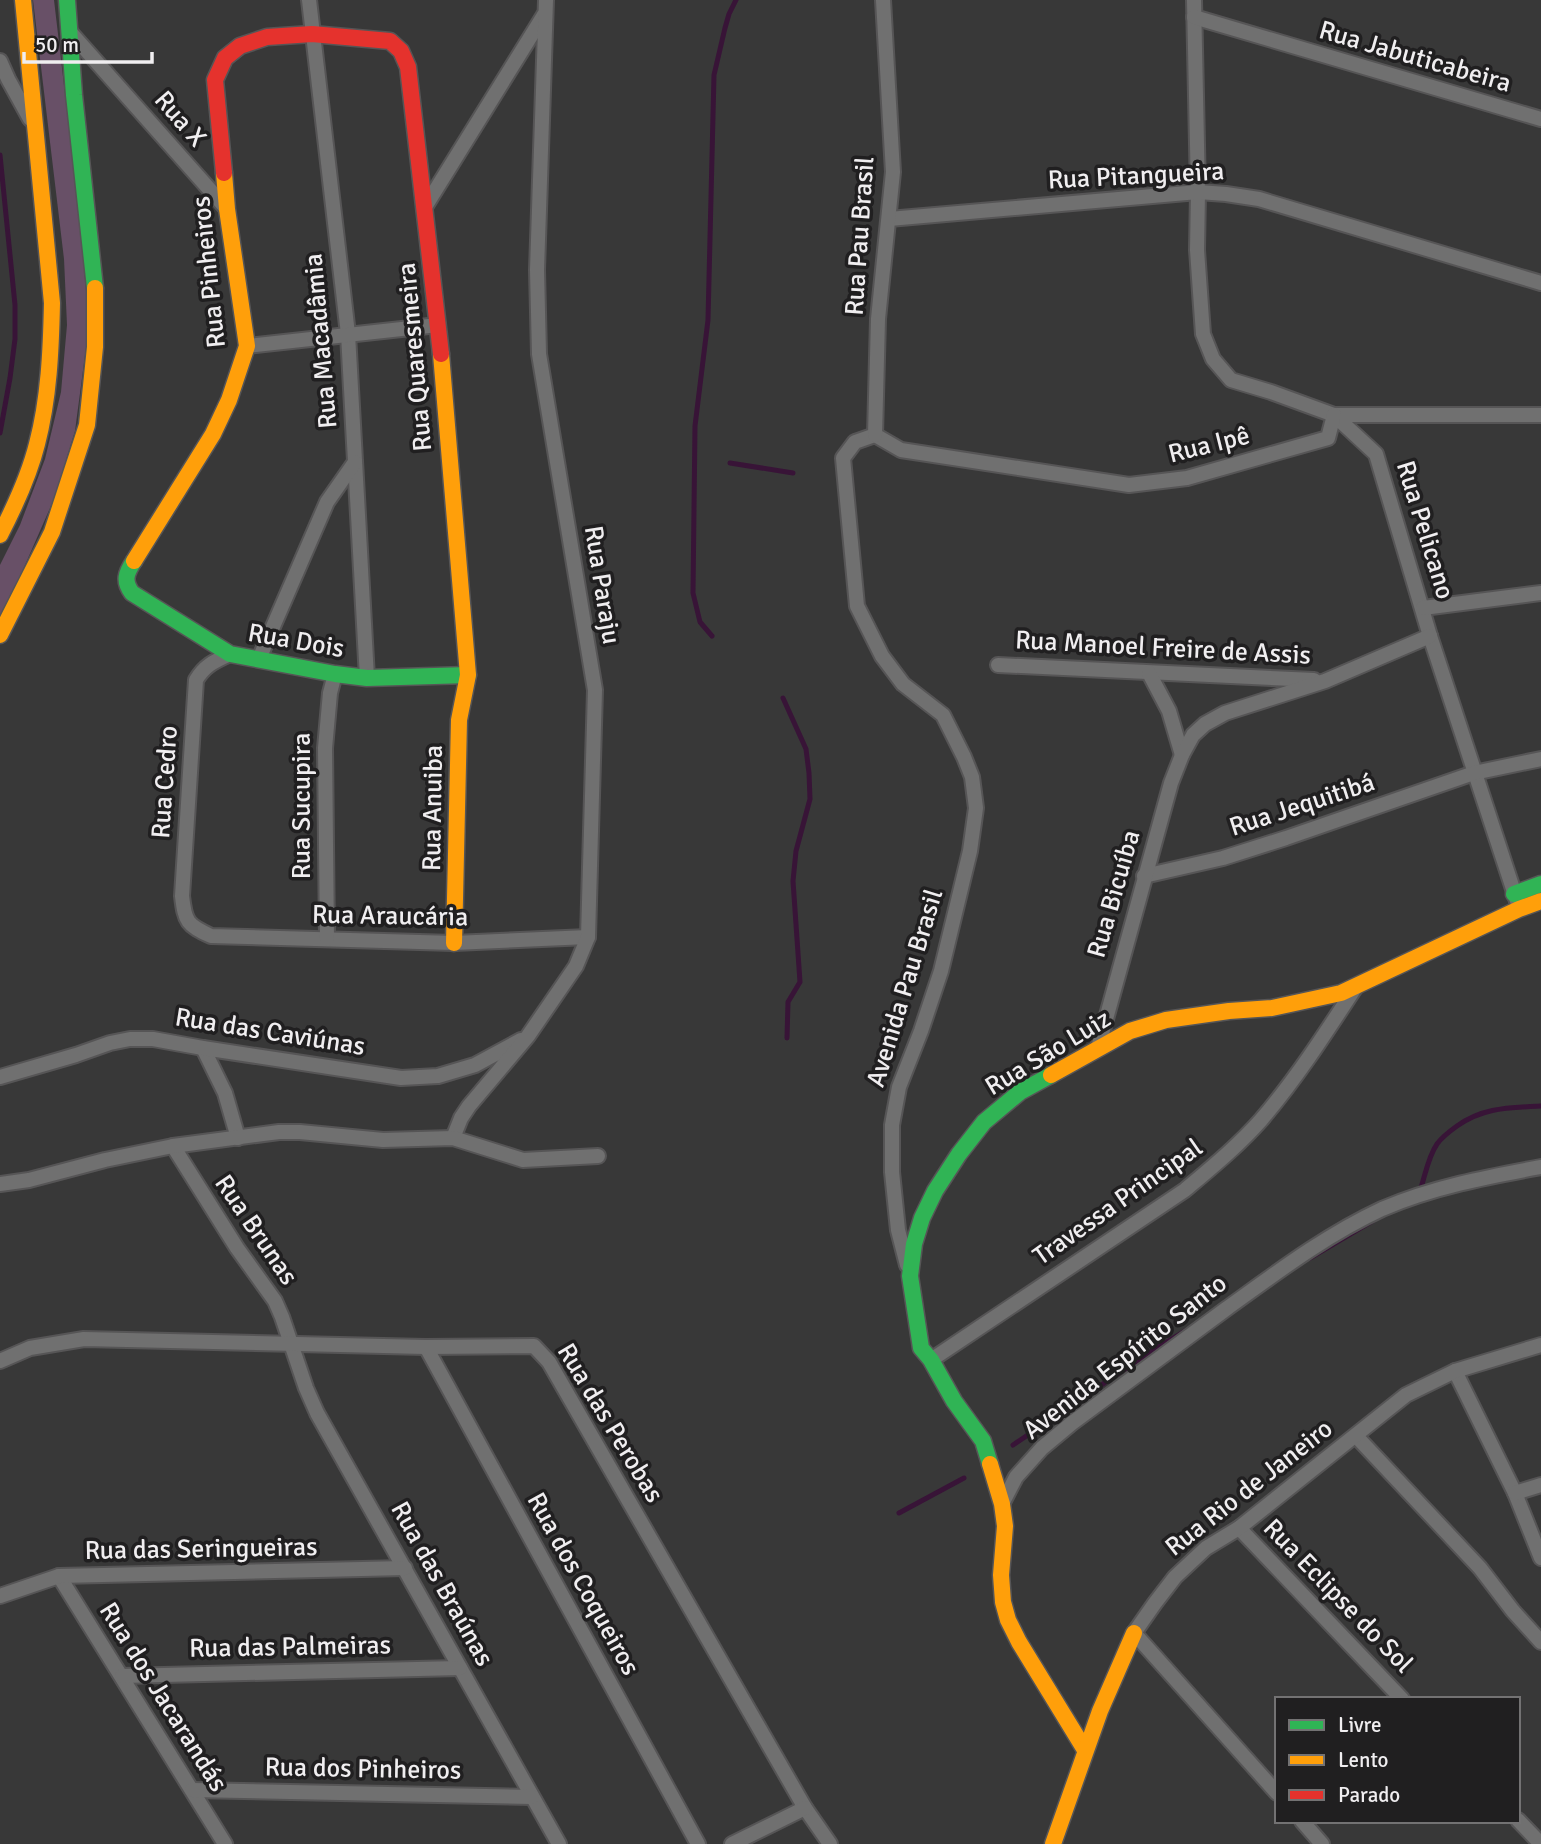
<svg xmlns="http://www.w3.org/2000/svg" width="1541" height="1844" font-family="Signika,sans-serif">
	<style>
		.green { fill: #685067 }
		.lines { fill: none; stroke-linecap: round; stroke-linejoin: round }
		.stream { stroke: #381437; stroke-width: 5 }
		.street-casing { stroke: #565556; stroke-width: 18 }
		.fast-casing { stroke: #565556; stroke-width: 19 }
		.slow-casing { stroke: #565556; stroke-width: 19 }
		.jam-casing { stroke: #565556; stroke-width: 19 }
		.street { stroke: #707070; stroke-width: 14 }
		.fast { stroke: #30b455; stroke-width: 16 }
		.slow { stroke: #ff9f0a; stroke-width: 16 }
		.jam { stroke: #e5322d; stroke-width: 16 }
		.labels { text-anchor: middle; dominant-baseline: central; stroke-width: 7; stroke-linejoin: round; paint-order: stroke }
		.street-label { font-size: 26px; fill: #f0eef0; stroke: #201f20 }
	</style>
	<rect width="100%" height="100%" fill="#383838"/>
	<polygon class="green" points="33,0 54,0 80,222 89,325 75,431 54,499 0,622 0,565 20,525 45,459 61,392 67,325 64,259"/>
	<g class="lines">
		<g class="stream">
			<polyline points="0,155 15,305 15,339 10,378 0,433"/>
			<polyline points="730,463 793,473"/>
			<polyline points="712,636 700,622 693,593 695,426 708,320 714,75 725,28 729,14 736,0"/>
			<polyline points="783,698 806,749 809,773 810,799 796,851 793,881 800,982 788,1002 787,1038"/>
			<path d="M 1417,1193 L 1420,1191 C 1425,1176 1428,1157 1437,1144 C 1442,1137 1450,1131 1457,1126 C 1484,1107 1509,1108 1541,1106"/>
			<polyline points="1310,1258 1374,1220"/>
			<polyline points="1013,1445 1147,1354 1187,1330"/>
			<polyline points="899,1513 964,1478"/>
		</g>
		<defs>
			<g id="street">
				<polyline points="309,0 348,334 367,678"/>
				<polyline points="1194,0 1198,192 1197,250 1203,334 1213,359 1231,380 1271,392 1334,415 1376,454 1430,636 1517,901"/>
				<polyline points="1194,17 1541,119"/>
				<polyline points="70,32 226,208"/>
				<polyline points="0,61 8,79 30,119"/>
				<polyline points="425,207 544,15"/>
				<polyline points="889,219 1198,192 1226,194 1259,199 1541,283"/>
				<polyline points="247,346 438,325"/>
				<polyline points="1334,415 1541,415"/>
				<polyline points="875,435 855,442 843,458 857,606 882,656 903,684 943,715 964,757 972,777 976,808 970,851 941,971 921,1031 899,1087 892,1125 892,1172 898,1230 907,1265"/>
				<polyline points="875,435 901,450 1129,485 1187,478 1328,438 1334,415"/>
				<polyline points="875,435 878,319 893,172 883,0"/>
				<polyline points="1423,608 1541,593"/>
				<path d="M 230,654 C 215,661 205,665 196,680 L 182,896 C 185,922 187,925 211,936 L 454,943 L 588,937"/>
				<polyline points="259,659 327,502 355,462"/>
				<polyline points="998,665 1314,680"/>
				<polyline points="1149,673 1169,711 1182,755"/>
				<polyline points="1144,876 1223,858 1286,838 1474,773 1541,759"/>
				<polyline points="327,939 325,748 330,693 335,674"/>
				<polyline points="203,1048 225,1093 238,1138"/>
				<polyline points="1098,1048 1171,783 1182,755 1193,735 1205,724 1225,713 1325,681 1430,636"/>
				<polyline points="0,1077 76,1055 110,1043 130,1039 153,1039 203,1048 401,1078 438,1076 475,1065 521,1040"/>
				<polyline points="453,1138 461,1118 469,1106 528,1036 576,966 588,937 595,690 539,354 537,270 546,0"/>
				<polyline points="173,1146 237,1248 275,1301 282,1317 306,1388 317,1413 559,1844"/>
				<polyline points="0,1184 29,1180 105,1160 173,1146 279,1132 300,1132 383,1140 453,1138 523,1160 598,1156"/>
				<polyline points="426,1347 698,1844"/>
				<path d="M 931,1360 L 1185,1190 C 1211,1168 1238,1146 1261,1120 C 1296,1079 1325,1034 1355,988"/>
				<polyline points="0,1361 30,1348 84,1339 426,1347 534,1346 549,1362 805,1808 830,1844"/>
				<polyline points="1455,1371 1515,1493 1541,1558"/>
				<polyline points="1356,1436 1480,1568 1513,1611 1541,1642"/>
				<polyline points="1515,1493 1541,1485"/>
				<path d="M 1002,1504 L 1016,1477 L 1042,1448 L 1072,1423 C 1123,1385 1175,1347 1226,1309 C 1276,1273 1326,1235 1382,1209 C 1433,1187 1487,1177 1541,1167"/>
				<polyline points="1239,1528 1402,1699"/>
				<polyline points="59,1576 225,1844"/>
				<polyline points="0,1596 59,1576 405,1568"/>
				<polyline points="122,1676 460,1668"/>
				<polyline points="192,1790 532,1797"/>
				<polyline points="1277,1793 1134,1633 1155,1603 1175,1577 1206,1548 1239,1528 1406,1395 1455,1371 1541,1345"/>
				<polyline points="1518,1820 1541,1844"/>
				<polyline points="1302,1821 1322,1844"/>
				<polyline points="732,1844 805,1808"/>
			</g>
			<g id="fast">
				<polyline points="67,0 74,95 95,288"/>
				<path d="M 134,561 C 126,573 123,581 132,593 L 230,654 L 335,674 L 367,678 L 468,675"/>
				<polyline points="1514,894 1541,884"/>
				<polyline points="990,1464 983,1441 954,1401 931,1360 921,1348 910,1276 914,1244 922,1218 935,1191 959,1154 984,1122 1020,1092 1051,1075"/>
			</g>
			<g id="slow">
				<polyline points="441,354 468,675 459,720 454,943"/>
				<path d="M 0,535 C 15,506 29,476 37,444 C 49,398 51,350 52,303 L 23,0"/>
				<polyline points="134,561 213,434 229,400 247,346 227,209 224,173"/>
				<polyline points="0,635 52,532 87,425 95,347 95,288"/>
				<polyline points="1051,1075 1130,1031 1166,1020 1229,1011 1272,1008 1341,993 1519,909 1541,901"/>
				<polyline points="990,1464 1002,1504 1005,1526 1001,1575 1003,1602 1008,1620 1019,1642 1085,1750"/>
				<polyline points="1053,1844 1100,1711 1134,1633"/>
			</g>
			<polyline id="jam" points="224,173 215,80 225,58 240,46 267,37 312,34 390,41 401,51 408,67 441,354"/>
		</defs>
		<use href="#street" class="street-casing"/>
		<use href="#fast" class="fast-casing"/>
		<use href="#slow" class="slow-casing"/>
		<use href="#jam" class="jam-casing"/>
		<use href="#street" class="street"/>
		<use href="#fast" class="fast"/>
		<use href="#slow" class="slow"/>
		<use href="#jam" class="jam"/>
	</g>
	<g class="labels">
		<g class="street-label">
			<text transform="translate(1415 57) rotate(16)">Rua Jabuticabeira</text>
			<text transform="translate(180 119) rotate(49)">Rua X</text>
			<text transform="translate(1136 176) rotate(-3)">Rua Pitangueira</text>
			<text transform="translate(860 236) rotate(-86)">Rua Pau Brasil</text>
			<text transform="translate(209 272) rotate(-96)">Rua Pinheiros</text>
			<text transform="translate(321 341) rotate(-95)">Rua Macadâmia</text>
			<text transform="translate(415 357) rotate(-95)">Rua Quaresmeira</text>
			<text transform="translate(1209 445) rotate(-14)">Rua Ipê</text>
			<text transform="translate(1425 530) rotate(73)">Rua Pelicano</text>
			<text transform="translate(602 585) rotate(81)">Rua Paraju</text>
			<text transform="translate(296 641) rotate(10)">Rua Dois</text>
			<text transform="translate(1163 648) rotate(3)">Rua Manoel Freire de Assis</text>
			<text transform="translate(165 782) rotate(-86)">Rua Cedro</text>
			<text transform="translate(1302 805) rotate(-18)">Rua Jequitibá</text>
			<text transform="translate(302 806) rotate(-90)">Rua Sucupira</text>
			<text transform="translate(433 808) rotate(-89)">Rua Anuiba</text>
			<text transform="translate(1114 894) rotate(-74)">Rua Bicuíba</text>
			<text transform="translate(390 916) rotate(1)">Rua Araucária</text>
			<text transform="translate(905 988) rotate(-73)">Avenida Pau Brasil</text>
			<text transform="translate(270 1032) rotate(9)">Rua das Caviúnas</text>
			<text transform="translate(1048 1053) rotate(-31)">Rua São Luiz</text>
			<text transform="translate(1118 1202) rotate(-35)">Travessa Principal</text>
			<text transform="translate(256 1230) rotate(56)">Rua Brunas</text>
			<text transform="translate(1125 1357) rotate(-38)">Avenida Espírito Santo</text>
			<text transform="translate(610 1423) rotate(59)">Rua das Perobas</text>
			<text transform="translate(1249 1488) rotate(-38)">Rua Rio de Janeiro</text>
			<text transform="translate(201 1549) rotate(-1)">Rua das Seringueiras</text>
			<text transform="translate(442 1584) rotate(61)">Rua das Braúnas</text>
			<text transform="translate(583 1584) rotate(61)">Rua dos Coqueiros</text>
			<text transform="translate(1338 1596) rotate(46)">Rua Eclipse do Sol</text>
			<text transform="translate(290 1647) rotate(-1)">Rua das Palmeiras</text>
			<text transform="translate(163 1697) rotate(58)">Rua dos Jacarandás</text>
			<text transform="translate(363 1769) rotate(1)">Rua dos Pinheiros</text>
		</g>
	</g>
	<rect x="1275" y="1697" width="245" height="126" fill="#201f20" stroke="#737273" stroke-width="2"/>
	<rect x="1289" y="1720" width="35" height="10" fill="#30b455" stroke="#737273" stroke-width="2"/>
	<text x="1338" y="1732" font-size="21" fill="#f0eef0">Livre</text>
	<rect x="1289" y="1755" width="35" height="10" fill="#ff9f0a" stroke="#737273" stroke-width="2"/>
	<text x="1338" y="1767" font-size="21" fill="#f0eef0">Lento</text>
	<rect x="1289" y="1790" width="35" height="10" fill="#e5322d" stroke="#737273" stroke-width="2"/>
	<text x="1338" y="1802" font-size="21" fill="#f0eef0">Parado</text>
	<path d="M24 52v10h128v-10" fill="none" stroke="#f0eef0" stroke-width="3.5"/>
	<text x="35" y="52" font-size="21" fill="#f0eef0" stroke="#201f20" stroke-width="5" paint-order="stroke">50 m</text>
</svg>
